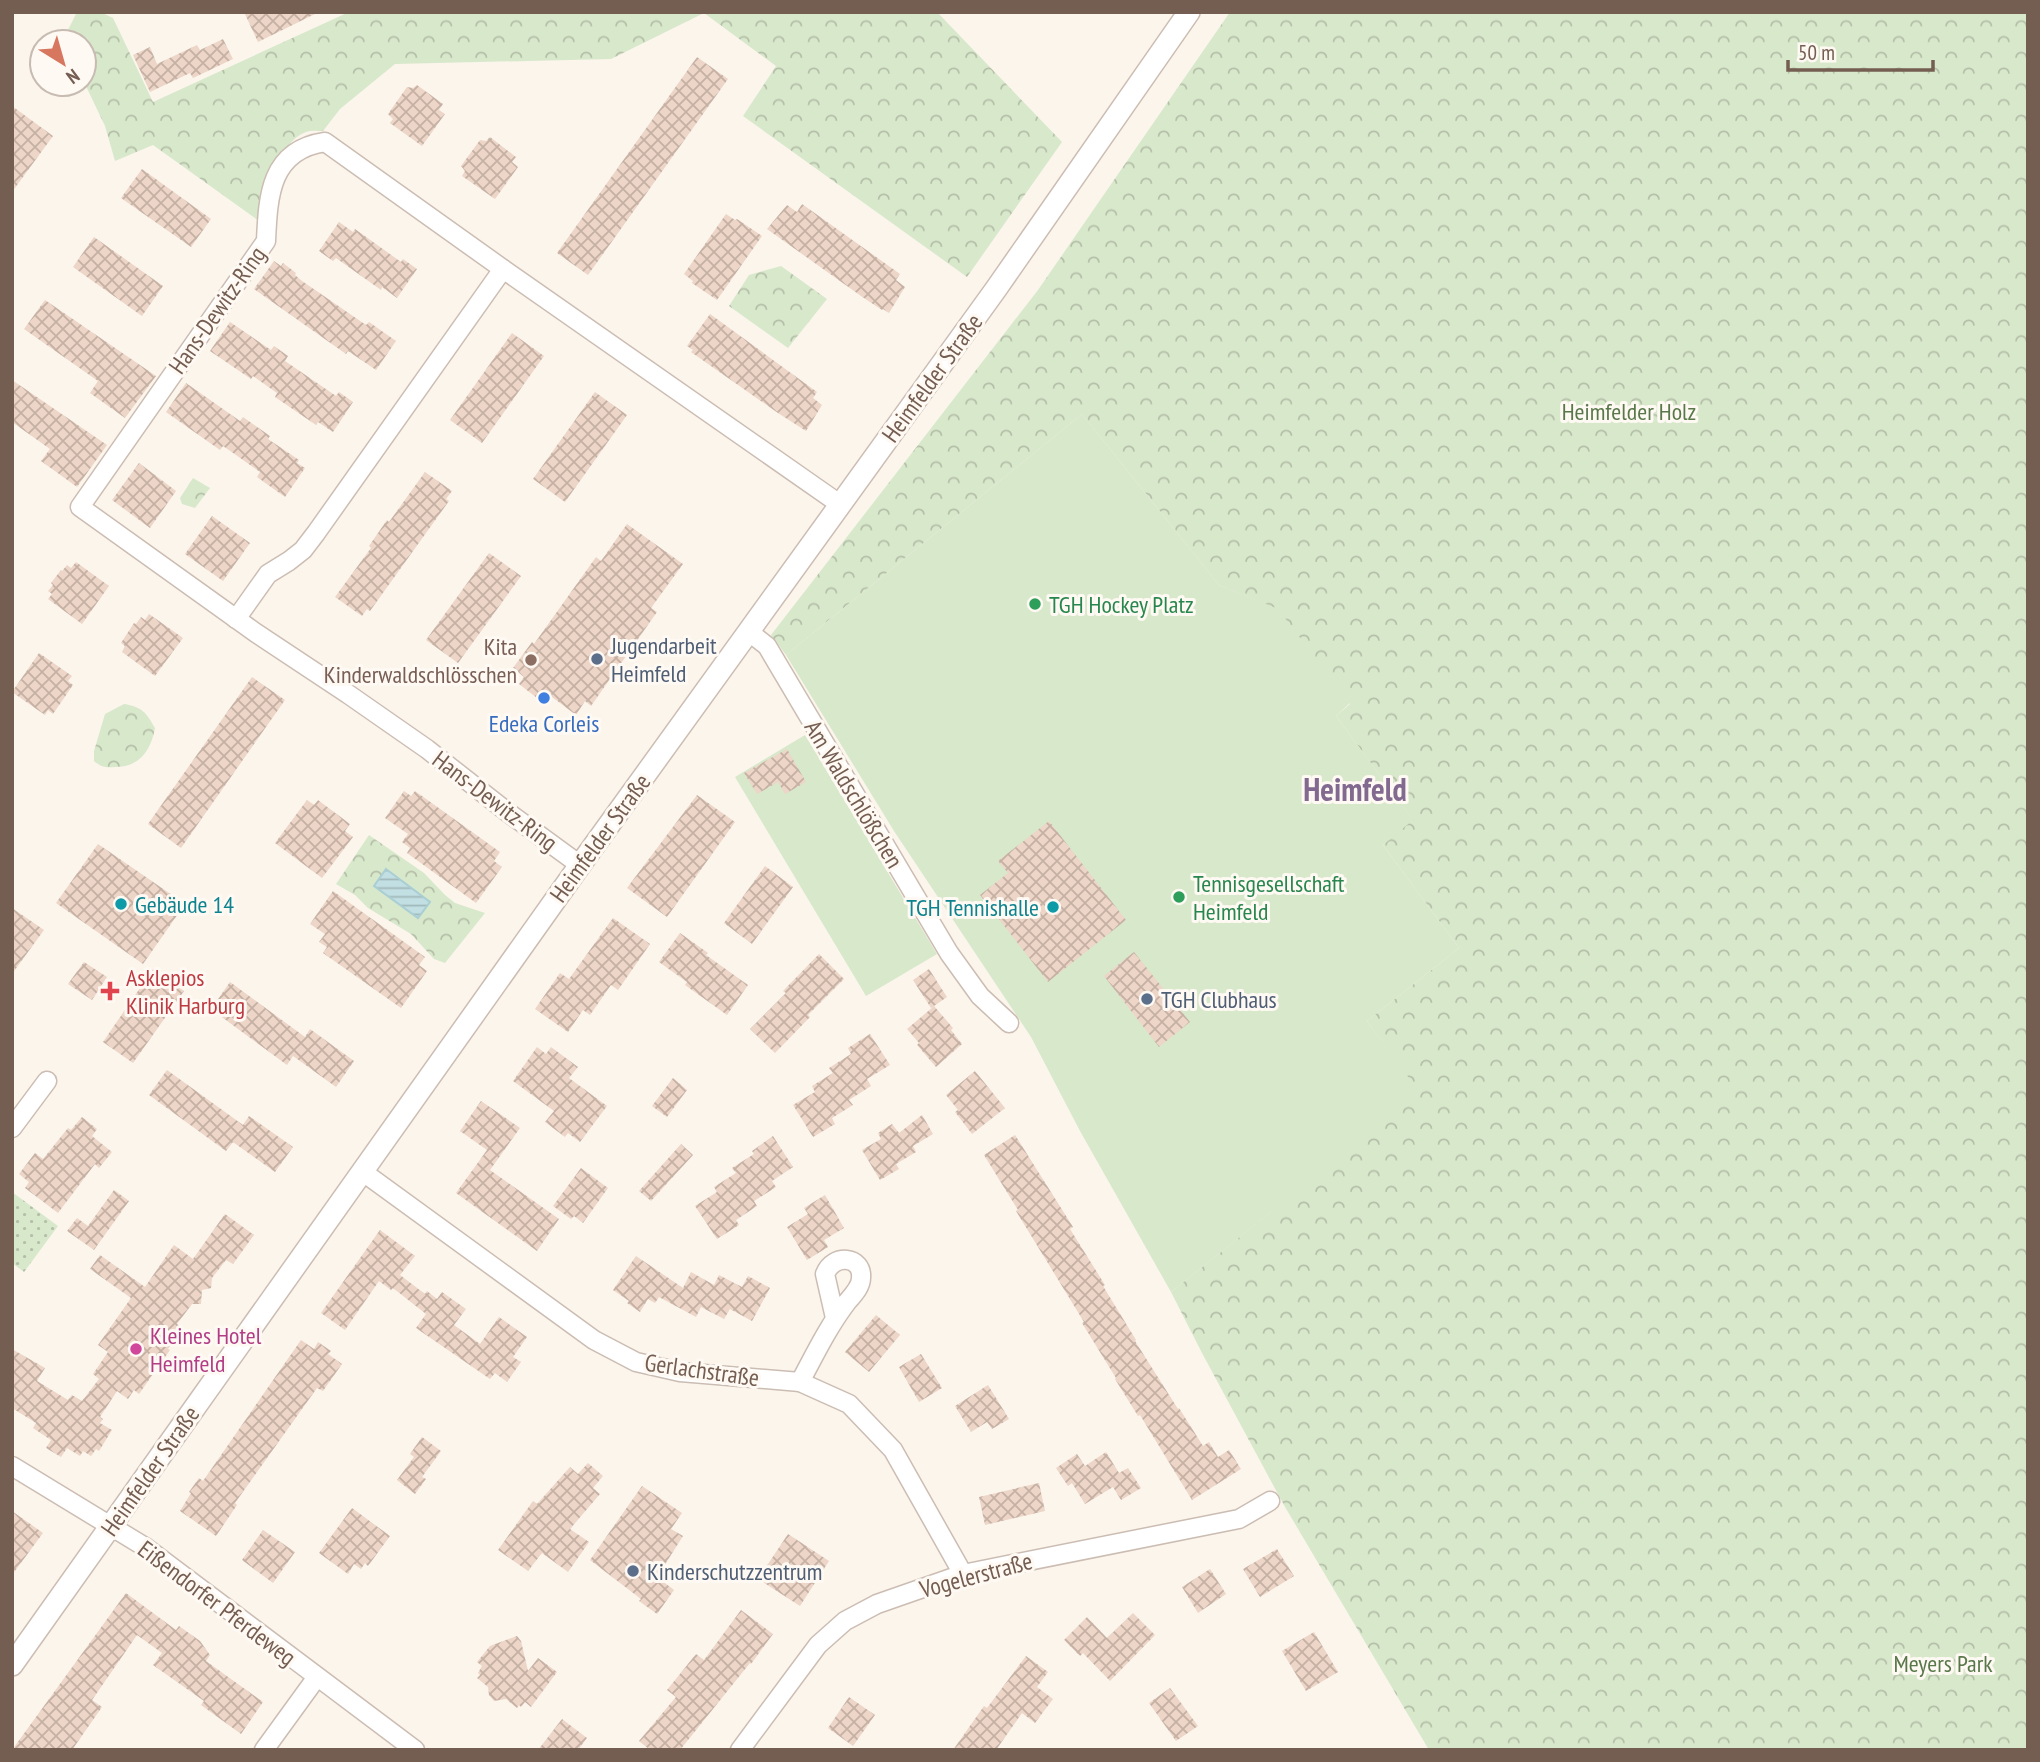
<svg xmlns="http://www.w3.org/2000/svg" width="2040" height="1762" font-family="'PT Sans Narrow',sans-serif">
	<style>
		.grass { fill: url(#grass-dots) }
		.forest { fill: url(#forest-crowns) }
		.garden { fill: #d8e8cb }
		.water { fill: url(#water-rules); stroke: #a9ced4; stroke-width: 2 }
		.building { fill: url(#building-cross-hatch) }
		.lines { fill: none; stroke-linecap: round; stroke-linejoin: round }
		.minor-casing { stroke: #ccbdb3; stroke-width: 21 }
		.tertiary-casing { stroke: #ccbdb3; stroke-width: 24 }
		.minor { stroke: #fff; stroke-width: 18 }
		.tertiary { stroke: #fff; stroke-width: 21 }
		.leisure-dot { fill: #2e9e5b; stroke: #fef9f3; stroke-width: 2.5 }
		.service-dot { fill: #5c6f8a; stroke: #fef9f3; stroke-width: 2.5 }
		.education-dot { fill: #8d6e63; stroke: #fef9f3; stroke-width: 2.5 }
		.shop-dot { fill: #3f7fe0; stroke: #fef9f3; stroke-width: 2.5 }
		.culture-dot { fill: #0f9aa8; stroke: #fef9f3; stroke-width: 2.5 }
		.health-dot { fill: #e0444e; stroke: #fef9f3; stroke-width: 2.5 }
		.hotel-dot { fill: #d1479c; stroke: #fef9f3; stroke-width: 2.5 }
		.labels { text-anchor: middle; dominant-baseline: central; stroke-width: 6; stroke-linejoin: round; paint-order: stroke }
		.street-label { font-size: 24px; fill: #745d51; stroke: #fef9f3 }
		.park-label { font-size: 24px; fill: #59784a; stroke: #fef9f3 }
		.leisure-label { font-size: 24px; fill: #27864d; stroke: #fef9f3; text-anchor: start }
		.service-label { font-size: 24px; fill: #4e5e75; stroke: #fef9f3; text-anchor: start }
		.education-label { font-size: 24px; fill: #785e54; stroke: #fef9f3; text-anchor: end }
		.shop-label { font-size: 24px; fill: #366cbe; stroke: #fef9f3 }
		.culture-label { font-size: 24px; fill: #0d838f; stroke: #fef9f3; text-anchor: start }
		.health-label { font-size: 24px; fill: #be3a42; stroke: #fef9f3; text-anchor: start }
		.hotel-label { font-size: 24px; fill: #b23c85; stroke: #fef9f3; text-anchor: start }
		.district-label { font-size: 32px; font-weight: bold; fill: #82698f; stroke: #fef9f3 }
	</style>
	<defs>
		<pattern id="grass-dots" width="8" height="8" patternUnits="userSpaceOnUse" patternTransform="scale(1.75)"><rect width="8" height="8" fill="#d8e8cb"/><path d="M2 2h.1M6 6h.1" fill="none" stroke="#b4bfa7" stroke-width="1.8" stroke-linecap="round"/></pattern>
		<pattern id="forest-crowns" width="20" height="18" patternUnits="userSpaceOnUse" patternTransform="scale(1.75)"><rect width="20" height="18" fill="#d8e8cb"/><path d="M2 6a3 3 0 1 1 6 0M12 15a3 3 0 1 1 6 0" fill="none" stroke="#b4bfa7"/></pattern>
		<pattern id="water-rules" width="6" height="5" patternUnits="userSpaceOnUse" patternTransform="scale(1.75)"><rect width="6" height="5" fill="#c2dfe3"/><path d="M0 2.5h6" fill="none" stroke="#a2b8ba"/></pattern>
		<pattern id="building-cross-hatch" width="8" height="8" patternUnits="userSpaceOnUse" patternTransform="scale(1.75)"><rect width="8" height="8" fill="#edd5c7"/><path d="M0 0l8 8M0 8l8-8" fill="none" stroke="#c5b0a4"/></pattern>
	</defs>
	<rect width="100%" height="100%" fill="#fbf5ec"/>
	<polygon class="grass" points="12,1192 58,1226 24,1272 12,1263"/>
	<g class="forest">
		<path d="M 77,12 L 100,12 L 113,18 L 153,102 L 349,12 L 937,12 L 1062,142 L 967,277 L 743,116 L 776,66 L 704,13 L 611,59 L 395,64 L 340,109 L 323,131 C 318,131 311,130 306,132 C 278,141 267,196 259,221 L 153,145 L 115,161 L 105,126 L 84,82 L 84,42 L 64,42 L 63,40 Z"/>
		<polygon points="1230,12 2028,12 2028,1750 1429,1750 1285,1507 1202,1353 1171,1292 1419,1093 1367,1021 1459,948 1383,845 1412,819 1336,716 1350,704 1277,609 1219,585 1082,414 786,655 771,635 1038,290"/>
		<polygon points="781,266 827,299 788,348 729,306 749,275"/>
		<polygon points="193,478 210,488 195,508 182,504 180,498"/>
		<path d="M 124,704 C 142,707 146,712 155,728 C 151,750 140,767 115,767 C 106,768 101,767 94,761 L 94,751 L 105,714 Z"/>
		<polygon points="369,835 424,873 445,895 455,903 485,913 445,963 434,959 411,934 368,908 355,895 336,884"/>
	</g>
	<g class="garden">
		<polygon points="1082,414 1219,585 1278,609 1350,703 1336,716 1413,820 1383,845 1459,948 1367,1021 1420,1093 1171,1292 1080,1131 1031,1037 894,831 786,655"/>
		<polygon points="805,735 937,954 866,996 735,777"/>
	</g>
	<polygon class="water" points="386,869 430,902 418,918 374,886"/>
	<g class="building">
		<polygon points="244,12 319,12 258,42"/>
		<polygon points="223,39 233,59 193,78 190,73 150,92 133,55 150,47 157,64 197,45 200,50"/>
		<polygon points="697,57 728,79 588,275 557,253"/>
		<polygon points="417,85 443,104 439,110 445,114 422,146 390,123 393,119 388,114 407,87 413,88"/>
		<polygon points="12,106 53,136 12,192"/>
		<polygon points="490,137 516,157 512,162 518,167 495,199 462,176 465,171 461,166 480,140 486,141"/>
		<polygon points="142,169 211,219 191,247 121,198"/>
		<polygon points="802,204 900,274 896,280 905,287 889,313 883,309 882,310 861,296 767,229 787,205 797,212"/>
		<polygon points="726,214 735,220 737,219 762,236 717,300 692,283 693,281 684,274"/>
		<polygon points="339,222 353,232 355,229 401,262 403,259 417,269 397,298 382,287 381,290 336,258 333,261 319,251"/>
		<polygon points="94,237 163,286 142,316 73,267"/>
		<polygon points="274,261 281,266 283,263 296,273 295,275 302,281 366,325 369,322 396,341 376,370 348,351 346,354 254,289"/>
		<polygon points="45,300 156,376 125,418 90,393 98,381 24,329"/>
		<polygon points="710,314 817,392 813,398 822,405 806,431 778,413 691,352 693,350 687,346"/>
		<polygon points="230,322 271,350 274,346 288,356 285,361 336,396 339,392 353,402 333,432 318,422 316,425 275,397 277,393 253,376 251,379 210,351"/>
		<polygon points="512,333 544,356 482,443 450,420"/>
		<polygon points="12,380 107,445 77,487 41,461 50,449 12,422"/>
		<polygon points="186,383 240,421 243,417 270,436 268,439 299,460 297,463 305,468 285,497 257,477 260,472 236,455 223,446 220,450 166,412"/>
		<polygon points="595,392 627,415 565,502 533,479"/>
		<polygon points="139,463 176,491 150,528 112,500"/>
		<polygon points="425,472 452,491 446,499 449,501 370,611 367,609 362,616 335,597 371,548 369,546 387,520 389,522"/>
		<polygon points="212,516 250,543 223,581 185,554"/>
		<polygon points="627,524 683,564 651,608 657,612 591,706 585,701 576,715 552,697 546,705 519,684 524,677 513,668 532,642 534,644 596,557 601,561"/>
		<polygon points="489,553 521,576 458,663 426,640"/>
		<polygon points="76,562 109,586 82,624 48,599 52,594 48,591 53,585 51,583 61,570 62,571 67,565 71,568"/>
		<polygon points="149,614 183,638 155,676 122,652 125,646 121,643 134,623 136,624 141,617 145,620"/>
		<polygon points="39,653 72,676 68,681 73,685 53,714 48,710 45,715 12,692"/>
		<polygon points="252,677 285,700 181,848 148,824"/>
		<polygon points="787,749 806,782 785,794 778,782 757,794 744,773"/>
		<polygon points="404,791 411,796 415,791 500,852 494,861 502,867 476,903 407,853 410,848 402,842 408,834 385,818"/>
		<polygon points="697,795 735,822 667,917 627,888"/>
		<polygon points="307,800 314,805 318,800 350,824 345,831 353,837 322,878 275,843"/>
		<polygon points="1049,821 1126,920 1048,982 980,895 1008,873 998,861"/>
		<polygon points="98,844 185,904 143,964 56,903"/>
		<polygon points="765,866 793,887 752,944 724,923"/>
		<polygon points="333,891 425,957 419,965 427,971 401,1008 323,953 327,947 319,942 325,934 310,924"/>
		<polygon points="12,908 44,930 12,974"/>
		<polygon points="613,918 650,944 618,990 611,985 590,1015 583,1010 568,1032 535,1009 560,973 569,979"/>
		<polygon points="680,933 708,953 706,955 748,985 727,1015 685,985 687,982 659,962"/>
		<polygon points="1134,952 1190,1022 1159,1047 1104,976"/>
		<polygon points="819,954 844,979 808,1015 810,1017 775,1053 750,1029 786,993 783,991"/>
		<polygon points="84,962 107,977 92,1000 68,984"/>
		<polygon points="153,969 184,991 133,1063 103,1042"/>
		<polygon points="929,969 947,997 934,1006 953,1028 951,1030 962,1044 936,1067 917,1045 919,1043 907,1029 933,1007 931,1008 913,980"/>
		<polygon points="230,982 305,1037 310,1029 354,1061 336,1087 293,1056 287,1065 211,1009"/>
		<polygon points="870,1034 890,1065 867,1079 871,1086 849,1100 853,1105 832,1118 835,1124 813,1137 793,1105 815,1092 812,1086 833,1073 829,1068 851,1054 848,1048"/>
		<polygon points="537,1047 546,1054 551,1047 578,1067 569,1078 607,1106 580,1142 568,1133 565,1137 545,1122 554,1111 513,1081"/>
		<polygon points="167,1070 243,1125 249,1116 293,1147 275,1172 233,1142 226,1151 149,1095"/>
		<polygon points="975,1071 1005,1108 972,1134 955,1112 958,1110 946,1095"/>
		<polygon points="673,1078 687,1090 667,1117 652,1106"/>
		<polygon points="481,1101 520,1128 490,1170 559,1219 537,1251 456,1193 487,1150 460,1131"/>
		<polygon points="922,1115 933,1134 913,1146 916,1152 896,1164 899,1169 880,1180 862,1150 881,1139 878,1133 892,1124 899,1133"/>
		<polygon points="82,1117 97,1129 92,1136 112,1152 99,1168 95,1164 58,1213 25,1188 29,1182 19,1174 35,1153 43,1159 68,1128 71,1130"/>
		<polygon points="1015,1135 1073,1227 1070,1229 1105,1285 1103,1286 1136,1340 1135,1341 1178,1409 1179,1408 1203,1446 1209,1442 1218,1457 1229,1450 1241,1469 1192,1500 1140,1415 1138,1416 1115,1379 1116,1378 1082,1323 1084,1322 1016,1211 1018,1210 984,1155"/>
		<polygon points="773,1136 793,1167 772,1181 776,1187 754,1201 757,1206 736,1220 739,1225 717,1239 695,1206 717,1192 714,1187 736,1173 732,1168 754,1154 752,1151"/>
		<polygon points="681,1144 693,1155 651,1201 639,1191"/>
		<polygon points="581,1168 608,1188 583,1223 574,1216 571,1219 553,1206"/>
		<polygon points="114,1190 129,1201 94,1250 67,1231 77,1218 88,1226"/>
		<polygon points="825,1195 844,1228 824,1240 828,1247 807,1260 787,1227 808,1214 804,1208"/>
		<polygon points="225,1214 254,1235 233,1264 226,1260 212,1278 211,1288 202,1290 201,1304 192,1304 177,1324 180,1326 172,1336 175,1338 168,1349 170,1350 139,1394 134,1390 128,1399 117,1391 100,1417 103,1419 100,1423 112,1430 99,1451 96,1449 91,1456 83,1451 80,1456 67,1448 61,1457 46,1448 51,1440 33,1428 36,1423 12,1408 12,1349 45,1368 37,1381 68,1400 72,1395 82,1401 99,1379 93,1374 108,1352 98,1345 131,1298 90,1269 100,1255 145,1287 174,1245 193,1259"/>
		<polygon points="380,1230 415,1256 400,1275 425,1294 427,1291 437,1299 442,1292 466,1309 454,1325 480,1344 499,1317 527,1337 513,1357 521,1362 507,1382 495,1373 490,1379 416,1328 426,1314 393,1288 391,1290 379,1281 345,1330 321,1313"/>
		<polygon points="636,1256 683,1288 691,1272 714,1285 719,1275 742,1287 748,1276 770,1288 752,1321 730,1309 724,1319 701,1307 696,1317 659,1297 655,1303 648,1299 640,1312 627,1303 629,1301 613,1290"/>
		<polygon points="876,1315 900,1335 869,1372 845,1352"/>
		<polygon points="301,1340 314,1349 318,1342 331,1351 328,1354 342,1364 323,1391 317,1388 235,1503 237,1505 216,1536 180,1511 191,1493 189,1492 199,1478 203,1481"/>
		<polygon points="921,1354 942,1388 919,1402 899,1367"/>
		<polygon points="988,1385 1009,1419 992,1429 987,1422 971,1432 955,1406"/>
		<polygon points="422,1437 441,1451 422,1477 426,1479 415,1494 397,1480 414,1457 410,1454"/>
		<polygon points="1106,1452 1119,1473 1128,1468 1141,1488 1121,1500 1113,1487 1085,1504 1072,1483 1068,1486 1056,1468 1077,1454 1085,1466"/>
		<polygon points="588,1463 603,1476 593,1488 600,1494 570,1529 589,1542 568,1572 542,1553 528,1571 498,1550 533,1501 537,1504 570,1467 578,1474"/>
		<polygon points="1039,1483 1045,1511 985,1525 979,1497"/>
		<polygon points="642,1486 682,1513 671,1529 683,1536 657,1577 674,1590 657,1614 639,1601 641,1599 590,1560"/>
		<polygon points="352,1508 390,1536 368,1566 365,1563 361,1569 354,1564 348,1574 319,1553"/>
		<polygon points="12,1511 43,1533 12,1575"/>
		<polygon points="263,1530 295,1552 273,1583 242,1560"/>
		<polygon points="788,1534 829,1561 800,1606 758,1579"/>
		<polygon points="1277,1549 1294,1576 1260,1597 1243,1569"/>
		<polygon points="1210,1569 1226,1594 1198,1613 1182,1587"/>
		<polygon points="126,1593 176,1630 179,1626 200,1641 210,1655 206,1661 263,1702 241,1734 201,1705 204,1701 153,1665 162,1653 137,1635 92,1700 102,1707 72,1750 12,1750"/>
		<polygon points="741,1610 773,1634 751,1664 750,1663 680,1750 650,1750 639,1741 676,1697 667,1690 696,1654 704,1660"/>
		<polygon points="1133,1613 1155,1635 1110,1681 1083,1653 1080,1656 1064,1640 1087,1617 1107,1638"/>
		<polygon points="1314,1632 1338,1672 1306,1691 1282,1651"/>
		<polygon points="517,1636 521,1641 528,1671 538,1658 557,1672 531,1707 525,1702 521,1707 519,1705 517,1708 506,1699 494,1701 489,1695 488,1687 477,1678 480,1675 478,1673 482,1666 477,1662 490,1646"/>
		<polygon points="1026,1656 1048,1672 1037,1687 1053,1699 1035,1723 1022,1713 996,1750 953,1750 984,1706 987,1708"/>
		<polygon points="1170,1688 1198,1726 1176,1741 1149,1703"/>
		<polygon points="849,1697 875,1715 853,1746 828,1728"/>
		<polygon points="562,1719 587,1738 578,1750 538,1750"/>
	</g>
	<g class="lines">
		<defs>
			<g id="minor">
				<polyline points="236,619 268,574 289,561 303,550 316,533 503,269"/>
				<polyline points="749,632 767,646 949,953 980,996 1009,1023"/>
				<path d="M 580,865 L 506,811 L 427,749 L 348,694 L 256,633 L 80,507 L 266,241 C 268,196 270,150 325,142 L 503,269 L 841,505"/>
				<polyline points="12,1128 47,1081"/>
				<polyline points="363,1172 594,1340 636,1362 680,1372 800,1382 849,1404 893,1450 963,1574"/>
				<path d="M 800,1382 C 815,1354 828,1327 847,1302 C 853,1295 861,1287 861,1278 C 863,1256 833,1253 825,1274 L 835,1318"/>
				<polyline points="12,1466 145,1547 415,1750"/>
				<polyline points="264,1750 317,1677"/>
				<polyline points="740,1750 818,1645 845,1621 877,1604 963,1574 1239,1519 1270,1501"/>
			</g>
			<polyline id="tertiary" points="12,1665 580,865 996,289 1189,12"/>
		</defs>
		<use href="#minor" class="minor-casing"/>
		<use href="#tertiary" class="tertiary-casing"/>
		<use href="#minor" class="minor"/>
		<use href="#tertiary" class="tertiary"/>
	</g>
	<g class="leisure-dot">
		<circle cx="1035" cy="604" r="7"/>
		<circle cx="1179" cy="897" r="7"/>
	</g>
	<g class="service-dot">
		<circle cx="597" cy="659" r="7"/>
		<circle cx="1147" cy="999" r="7"/>
		<circle cx="633" cy="1571" r="7"/>
	</g>
	<circle class="education-dot" cx="531" cy="660" r="7"/>
	<circle class="shop-dot" cx="544" cy="698" r="7"/>
	<g class="culture-dot">
		<circle cx="121" cy="904" r="7"/>
		<circle cx="1053" cy="907" r="7"/>
	</g>
	<path class="health-dot" d="M106.5 980.5h7v7h7v7h-7v7h-7v-7h-7v-7h7z"/>
	<circle class="hotel-dot" cx="136" cy="1349" r="7"/>
	<g class="labels">
		<g class="street-label">
			<text transform="translate(217 310) rotate(-55)">Hans-Dewitz-Ring</text>
			<text transform="translate(932 378) rotate(-54)">Heimfelder Straße</text>
			<text transform="translate(854 794) rotate(59)">Am Waldschlößchen</text>
			<text transform="translate(495 801) rotate(37)">Hans-Dewitz-Ring</text>
			<text transform="translate(600 838) rotate(-54)">Heimfelder Straße</text>
			<text transform="translate(702 1370) rotate(8)">Gerlachstraße</text>
			<text transform="translate(150 1471) rotate(-55)">Heimfelder Straße</text>
			<text transform="translate(976 1575) rotate(-15)">Vogelerstraße</text>
			<text transform="translate(217 1603) rotate(37)">Eißendorfer Pferdeweg</text>
		</g>
		<g class="park-label">
			<text x="1629" y="411">Heimfelder Holz</text>
			<text x="1943" y="1663">Meyers Park</text>
		</g>
		<g class="leisure-label">
			<text x="1049" y="604">TGH Hockey Platz</text>
			<text x="1193" y="883">Tennisgesellschaft<tspan x="1193" dy="28">Heimfeld</tspan></text>
		</g>
		<g class="service-label">
			<text x="611" y="645">Jugendarbeit<tspan x="611" dy="28">Heimfeld</tspan></text>
			<text x="1161" y="999">TGH Clubhaus</text>
			<text x="647" y="1571">Kinderschutzzentrum</text>
		</g>
		<g class="education-label">
			<text x="517" y="646">Kita<tspan x="517" dy="28">Kinderwaldschlösschen</tspan></text>
		</g>
		<g class="shop-label">
			<text x="544" y="723">Edeka Corleis</text>
		</g>
		<g class="culture-label">
			<text x="135" y="904">Gebäude 14</text>
			<text x="1039" y="907" text-anchor="end">TGH Tennishalle</text>
		</g>
		<g class="health-label">
			<text x="126" y="977">Asklepios<tspan x="126" dy="28">Klinik Harburg</tspan></text>
		</g>
		<g class="hotel-label">
			<text x="150" y="1335">Kleines Hotel<tspan x="150" dy="28">Heimfeld</tspan></text>
		</g>
		<g class="district-label">
			<text x="1355" y="789">Heimfeld</text>
		</g>
	</g>
	<rect width="2040" height="1762" fill="none" stroke="#745d51" stroke-width="28"/>
	<g transform="translate(63 63) rotate(143)"><circle r="33" fill="#fef9f3" stroke="#c7bbb2" stroke-width="2"/>
	<path d="M0-5L12 26L0 18L-12 26Z" fill="#d77760"/>
	<text y="-10" font-size="19" font-weight="bold" text-anchor="middle" fill="#745d51">N</text>
	</g>
	<path d="M1788 60v10h145v-10" fill="none" stroke="#745d51" stroke-width="3.5"/>
	<text x="1798" y="60" font-size="21" fill="#745d51" stroke="#fef9f3" stroke-width="5" paint-order="stroke">50 m</text>
</svg>
